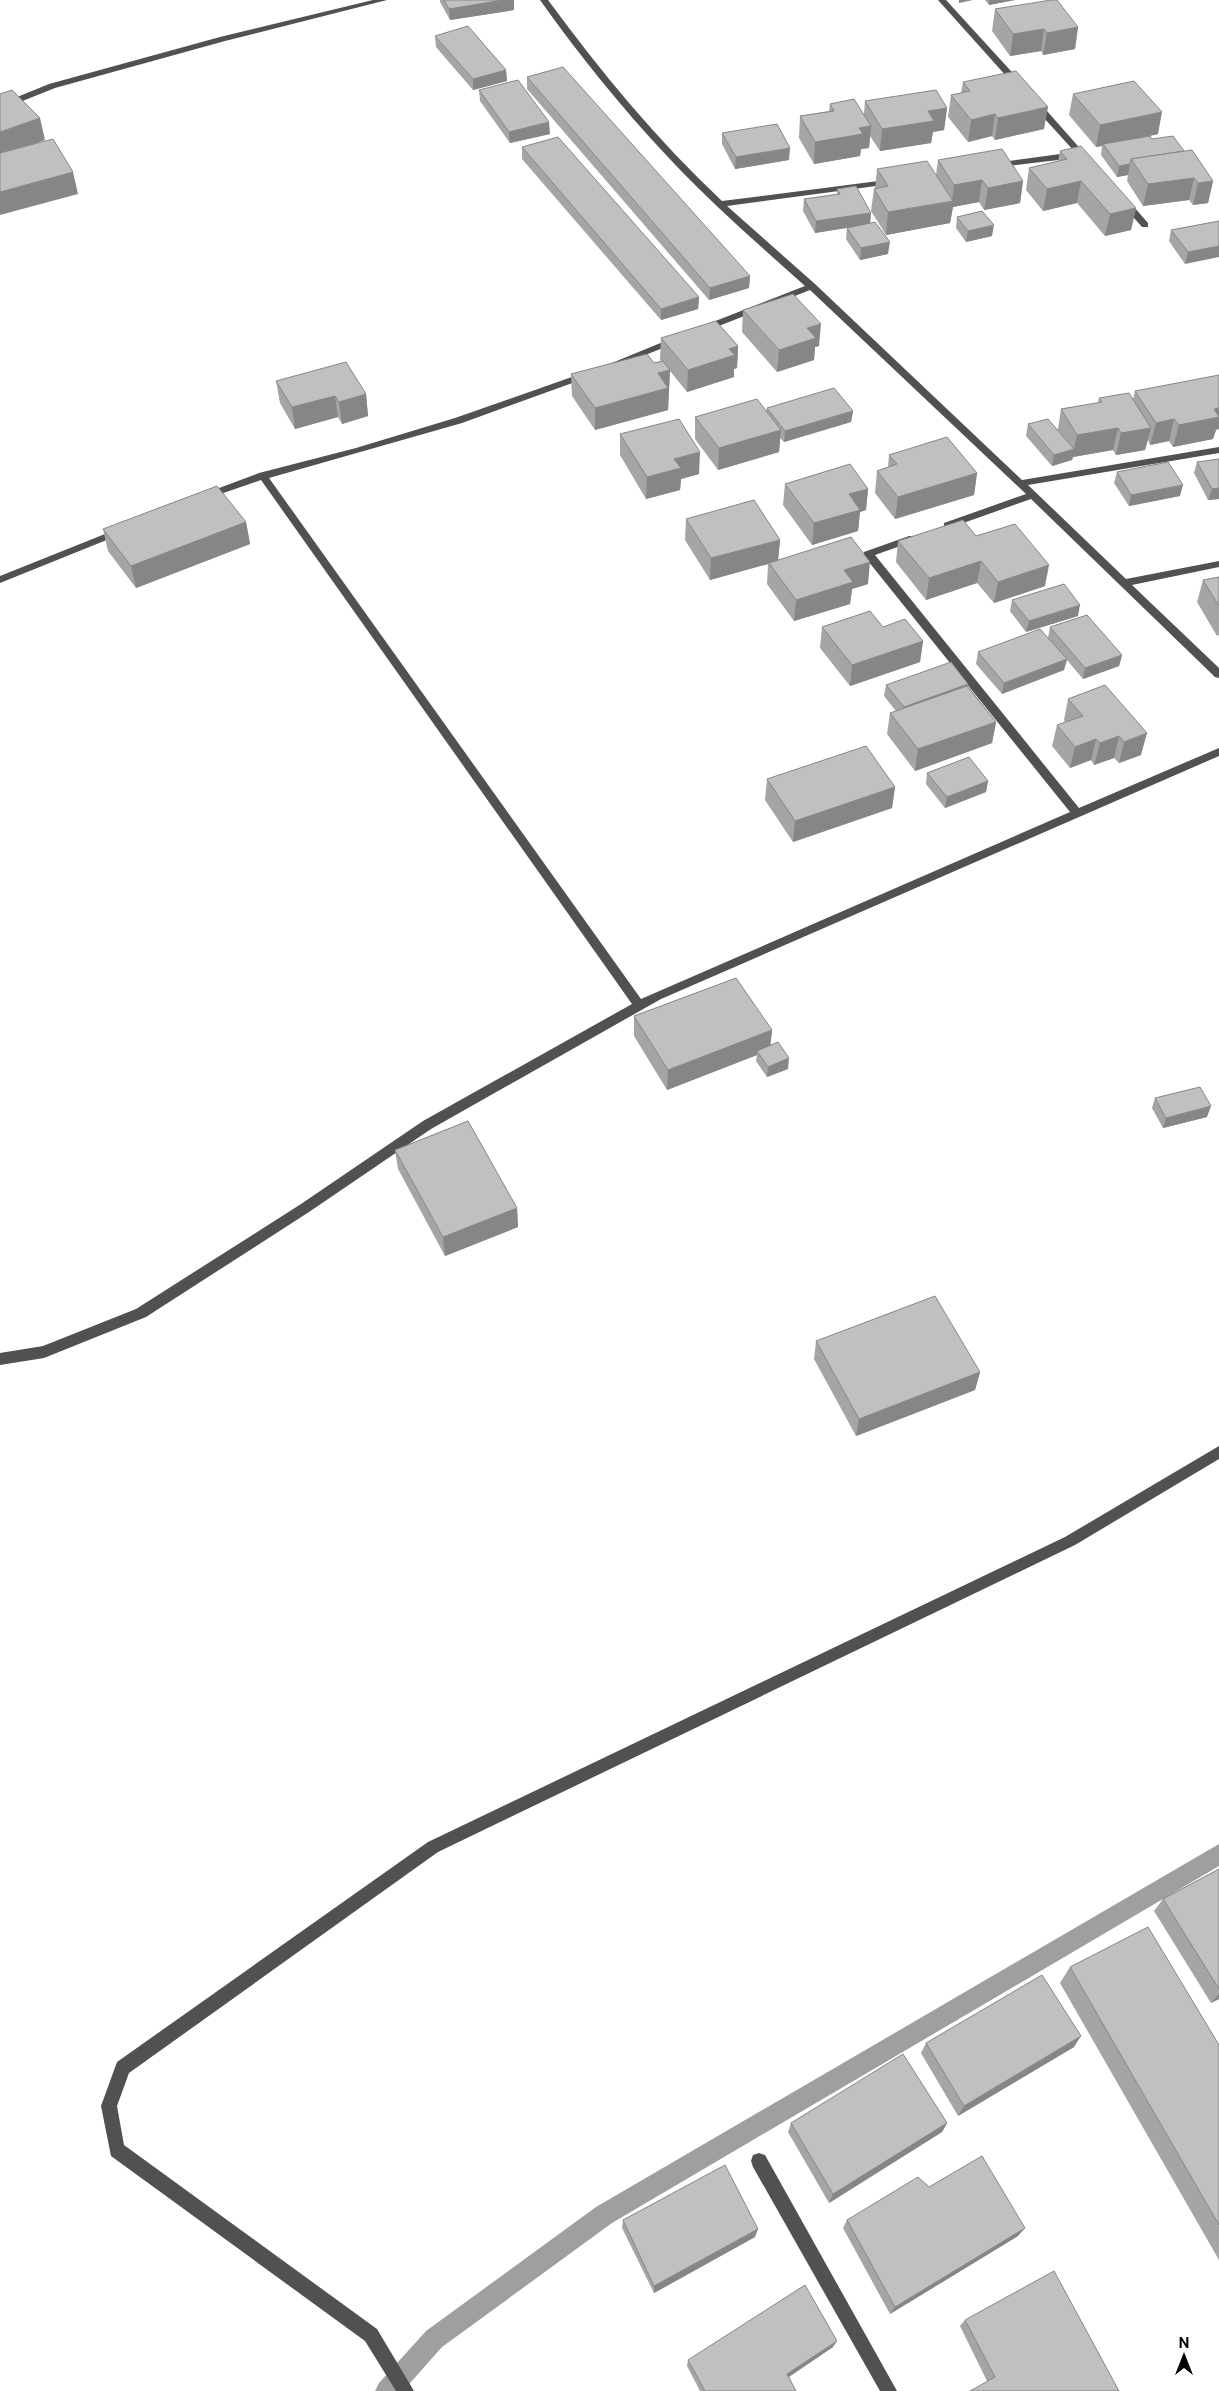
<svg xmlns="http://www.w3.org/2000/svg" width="1219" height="2391" font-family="'Public Sans',sans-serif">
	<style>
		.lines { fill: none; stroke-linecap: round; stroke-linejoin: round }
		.stream { fill: #9f9f9f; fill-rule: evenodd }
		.minor { fill: #515151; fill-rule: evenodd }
		.wall { fill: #a5a5a5 }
		.shaded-wall { fill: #868686 }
		.building { fill: #c0c0c0; stroke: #868686 }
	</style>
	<rect width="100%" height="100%" fill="#fff"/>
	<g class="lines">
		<polygon class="stream" points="1219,1844 1219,1866 612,2223 442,2347 403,2391 375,2391 379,2383 426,2331 596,2207"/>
		<g class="minor">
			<polygon points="373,0 387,0 225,41 55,88 0,110 0,104 49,84 220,37"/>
			<path d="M 540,0 L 548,0 C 601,72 657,140 722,201 L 894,179 L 894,183 L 891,184 L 727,206 L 815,284 L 1022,480 L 1219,447 L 1219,453 L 1028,485 L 1126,579 L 1219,561 L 1219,567 L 1132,585 L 1219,668 L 1219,678 L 1215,677 L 1031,499 L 952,527 L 944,527 L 944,523 L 1026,494 L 810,290 L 706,331 L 700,331 L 700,327 L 805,286 C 758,244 710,202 667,156 C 621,107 579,55 540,0 Z"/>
			<polygon points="938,0 946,0 1022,83 1022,87 1016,87"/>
			<polygon points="1036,101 1039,102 1085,154 1075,158 992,168 992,164 995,163 1075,152 1033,106 1032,104"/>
			<polygon points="1121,199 1127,199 1148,223 1148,227 1142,227 1121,203"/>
			<polygon points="675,337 680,340 678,342 615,367 612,368 607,365"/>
			<polygon points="586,372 589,373 589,377 462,423 269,478 641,999 1070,812 864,556 864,552 909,536 917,536 917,540 875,555 1079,808 1219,748 1219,756 661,999 431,1129 309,1212 146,1317 44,1358 0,1365 0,1353 43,1346 136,1309 301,1204 423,1121 632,1004 261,480 206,499 201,496 203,494 259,473 356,448 455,418"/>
			<polygon points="120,528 125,531 124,533 0,583 0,576"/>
			<polygon points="1219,1446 1219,1459 1075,1545 438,1852 129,2073 117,2106 124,2145 377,2329 414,2391 396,2391 365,2341 111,2156 101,2106 117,2062 428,1842 1065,1537"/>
			<polygon points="759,2153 765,2155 897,2391 880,2391 753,2167 751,2161 753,2155"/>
		</g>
	</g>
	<g class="wall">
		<polygon points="440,0 514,0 514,10 450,20 440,2"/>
		<polygon points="985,0 1015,0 989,5"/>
		<polygon points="995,9 1078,27 1075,49 1043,55 1041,51 1010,56 992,31"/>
		<polygon points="435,36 506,70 507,81 473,90 436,47"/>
		<polygon points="527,77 750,276 749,288 709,300 527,89"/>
		<polygon points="963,82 1044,129 995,140 992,136 968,142 948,117 951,95 961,93"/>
		<polygon points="479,90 550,134 510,143 480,101"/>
		<polygon points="1073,94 1158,134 1150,136 1152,139 1184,151 1213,181 1208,203 1193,205 1189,200 1143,206 1127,181 1128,175 1117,177 1101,155 1102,146 1096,147 1069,115"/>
		<polygon points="865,101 947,108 944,130 933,132 931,143 880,151 870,136 869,148 861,149 860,156 814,164 799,138 800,116 829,111 830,104 864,114"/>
		<polygon points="722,133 789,160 735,169 722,144"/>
		<polygon points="522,147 699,297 698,309 661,320 522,159"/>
		<polygon points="1060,151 1136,208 1131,230 1105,236 1077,203 1043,211 1026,190 1029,168 1058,162"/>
		<polygon points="938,160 1023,181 1020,203 984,210 979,202 953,207 950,223 886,235 871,211 874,189 875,189 877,169 936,175"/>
		<polygon points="837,189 871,213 870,223 888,254 860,260 846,239 847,228 815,233 803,211 804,199 837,194"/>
		<polygon points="957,217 992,236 966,242 956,228"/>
		<polygon points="1219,221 1185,264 1169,241 1171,230"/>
		<polygon points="743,310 819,346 815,347 814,360 777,372 742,332"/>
		<polygon points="661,338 738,346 737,368 734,369 734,377 687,392 670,371 668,410 595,430 572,396 571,374 654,363 661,361 660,360"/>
		<polygon points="276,381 366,394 368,416 342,424 338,417 295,429 280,403"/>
		<polygon points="1135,391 1216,430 1213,439 1173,447 1169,441 1150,445 1148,440 1145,450 1116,455 1113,450 1073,457 1072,460 1052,466 1026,436 1028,424 1058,429 1061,409 1098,403 1099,398 1133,399"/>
		<polygon points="767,408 853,411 851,422 784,442 780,438 779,452 718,470 695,439 695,417 766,411"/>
		<polygon points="620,434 699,474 681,479 680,490 646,499 620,455"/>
		<polygon points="889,455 977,473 974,495 895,519 875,493 877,471 888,467"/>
		<polygon points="1197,462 1219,499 1208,500 1194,473"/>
		<polygon points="1117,472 1180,496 1129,506 1114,483"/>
		<polygon points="785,484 868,489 866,510 860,512 858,531 812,545 783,505"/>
		<polygon points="686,519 780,540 778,560 868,584 852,589 850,604 794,621 767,584 768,564 710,580 685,540"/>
		<polygon points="246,522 250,544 136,588 108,551 103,529"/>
		<polygon points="976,536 1045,586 994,603 977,583 926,600 896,562 898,541"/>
		<polygon points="1219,577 1219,635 1217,636 1197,602 1203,580"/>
		<polygon points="1012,600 1078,616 1026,632 1010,611"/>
		<polygon points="822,627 883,627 923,641 920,662 850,686 820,648"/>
		<polygon points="1050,627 1122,655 1119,666 1083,679 1067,660 1064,670 1002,694 976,664 978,652 1048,638"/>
		<polygon points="886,685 968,686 996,722 992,743 915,771 887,734 890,713 896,711 884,696"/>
		<polygon points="1105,685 1141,755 1119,763 1114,758 1094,765 1091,760 1070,768 1052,746 1057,725 1065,722 1064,720 1068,699"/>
		<polygon points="927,773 988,781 986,792 945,808 926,784"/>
		<polygon points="767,779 895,787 892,808 793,842 765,800"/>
		<polygon points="634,1016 772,1030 770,1046 788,1069 767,1077 756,1061 757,1055 667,1090 634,1036"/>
		<polygon points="1155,1098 1207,1117 1163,1128 1152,1108"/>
		<polygon points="395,1150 517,1208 518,1227 445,1256 398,1169"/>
		<polygon points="816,1341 980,1372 975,1390 856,1436 814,1359"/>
		<polygon points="1219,1869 1219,1999 1211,2003 1154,1911 1163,1899"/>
		<polygon points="1070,1967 1219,2045 1219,2260 1060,1983"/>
		<polygon points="926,2043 1074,2047 958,2116 921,2053"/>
		<polygon points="791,2123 947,2123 942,2132 829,2203 788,2132"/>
		<polygon points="929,2187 1018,2236 890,2314 843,2228 847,2220"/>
		<polygon points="623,2220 755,2237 654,2293 622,2228"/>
		<polygon points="965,2320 1119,2391 987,2381 960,2326"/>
		<polygon points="833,2347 789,2377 796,2391 700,2391 687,2366 688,2360"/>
	</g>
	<g class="shaded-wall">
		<polygon points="503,0 514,0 514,10 450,20 449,9"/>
		<polygon points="959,0 973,0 959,3"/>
		<polygon points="989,0 1015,0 989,5"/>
		<polygon points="1078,27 1075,49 1043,55 1047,33"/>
		<polygon points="1044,29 1041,51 1010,56 1013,34"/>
		<polygon points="506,70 507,81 473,90 473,79"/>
		<polygon points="1048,107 1044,129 995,140 998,118"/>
		<polygon points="947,108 944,130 933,132 931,143 880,151 882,129 928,111"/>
		<polygon points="1162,112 1158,134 1104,146 1103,144 1102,146 1096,147 1100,125"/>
		<polygon points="995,114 992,136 968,142 971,120"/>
		<polygon points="40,118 45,140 0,156 0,132"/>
		<polygon points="549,122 550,134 510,143 509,132"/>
		<polygon points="871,126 869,148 861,149 860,156 814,164 815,142 859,128"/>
		<polygon points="790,148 789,160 735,169 736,157"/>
		<polygon points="1130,164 1128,175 1117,177 1119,166"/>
		<polygon points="73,172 78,194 0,215 0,192"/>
		<polygon points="1194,178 1189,200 1143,206 1148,184"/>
		<polygon points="982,180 979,202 953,207 950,223 886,235 888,212 952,202 954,185"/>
		<polygon points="1023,181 1020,203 984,210 988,188"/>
		<polygon points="1081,181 1077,203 1043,211 1047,189"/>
		<polygon points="1213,181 1208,203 1193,205 1198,183"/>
		<polygon points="1136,208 1131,230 1105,236 1110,214"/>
		<polygon points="871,213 870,224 815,233 816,221"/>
		<polygon points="994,225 992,236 966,242 968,231"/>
		<polygon points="890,242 888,254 860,260 861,248"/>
		<polygon points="1219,246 1219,257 1185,264 1188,252"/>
		<polygon points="750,276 749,288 709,300 710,288"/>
		<polygon points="699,297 698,309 661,320 661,309"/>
		<polygon points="821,324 819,346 815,347 814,360 777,372 779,350 807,328"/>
		<polygon points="738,346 737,368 734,369 734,377 687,392 688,370 729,349"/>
		<polygon points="670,370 668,410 595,430 595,408 658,373"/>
		<polygon points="366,394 368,416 342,424 339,402"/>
		<polygon points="335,396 338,417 295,429 292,407"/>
		<polygon points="1219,408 1219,429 1216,430 1213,439 1173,447 1179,425 1214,409"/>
		<polygon points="853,411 851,422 784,442 785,431"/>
		<polygon points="1174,419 1169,441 1150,445 1156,423"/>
		<polygon points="1118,428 1113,450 1073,457 1072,460 1052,466 1054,455 1074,449 1077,435"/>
		<polygon points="1151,428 1145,450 1116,455 1121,433"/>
		<polygon points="781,430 779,452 718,470 719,448"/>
		<polygon points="700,452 699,474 681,479 680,490 646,499 647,477 674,459"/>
		<polygon points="977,473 974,495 895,519 898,497"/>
		<polygon points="1183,485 1180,496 1129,506 1131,495"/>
		<polygon points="1219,488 1219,499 1208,500 1212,489"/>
		<polygon points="868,489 866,510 860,512 858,531 812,545 814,523 849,494"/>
		<polygon points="246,522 250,544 136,588 131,566"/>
		<polygon points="780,540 778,561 769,563 768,564 710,580 711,558"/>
		<polygon points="981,561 977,583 926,600 929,578"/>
		<polygon points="870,562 868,584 852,589 850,604 794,621 796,600 844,570"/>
		<polygon points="1049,565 1045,586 994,603 998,582"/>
		<polygon points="1080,605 1078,616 1026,632 1029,621"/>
		<polygon points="923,641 920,662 850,686 852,665"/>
		<polygon points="1122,655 1119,666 1083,679 1085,668"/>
		<polygon points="1067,659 1064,670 1002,694 1004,683"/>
		<polygon points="968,684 966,696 902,718 904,707"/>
		<polygon points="996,722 992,743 915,771 918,749"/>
		<polygon points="1147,733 1141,755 1119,763 1124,742"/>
		<polygon points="1119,736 1114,758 1094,765 1100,743"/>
		<polygon points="1096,739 1091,760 1070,768 1075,747"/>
		<polygon points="988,781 986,792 945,808 947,797"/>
		<polygon points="895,787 892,808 793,842 795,821"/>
		<polygon points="772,1030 770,1050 757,1051 757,1055 667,1090 668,1070"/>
		<polygon points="789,1058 788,1069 767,1077 768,1067"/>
		<polygon points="1211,1106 1207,1117 1163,1128 1166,1118"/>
		<polygon points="517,1208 518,1227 445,1256 443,1237"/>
		<polygon points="980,1372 975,1390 856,1436 859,1419"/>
		<polygon points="1219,1994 1219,1999 1211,2003"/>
		<polygon points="1081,2036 1074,2047 958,2116 964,2106"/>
		<polygon points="947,2123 942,2132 829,2203 833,2194"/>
		<polygon points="1025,2228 1018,2236 890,2314 895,2307"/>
		<polygon points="758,2229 755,2237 654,2293 654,2286"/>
		<polygon points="837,2341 833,2347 784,2380 787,2374"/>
	</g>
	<g class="building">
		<polygon points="444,0 503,0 449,9"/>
		<polygon points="1051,0 1057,0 1078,27 1047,33 1044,29 1013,34 995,9"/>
		<polygon points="468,26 506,70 473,79 435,36"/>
		<polygon points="563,67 750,276 710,288 527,77"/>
		<polygon points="1016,71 1048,107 998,118 995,114 971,120 951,95 970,91 963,82"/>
		<polygon points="518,80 549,122 509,132 479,90"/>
		<polygon points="1134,81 1162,112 1100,125 1073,94"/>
		<polygon points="12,90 40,118 0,132 0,94"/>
		<polygon points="936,90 947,108 928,111 934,121 882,129 865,101"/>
		<polygon points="854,99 871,126 859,128 863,134 815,142 800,116 834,111 830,104"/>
		<polygon points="777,124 790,148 736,157 722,133"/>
		<polygon points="1150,136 1152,139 1173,136 1184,151 1131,159 1130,164 1119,166 1103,144"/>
		<polygon points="558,137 699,297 661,309 522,147"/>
		<polygon points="53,139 73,172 0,192 0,153"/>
		<polygon points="1081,146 1136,208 1110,214 1081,181 1047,189 1029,168 1067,159 1060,151"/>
		<polygon points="1002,149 1023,181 988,188 982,180 954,185 938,160"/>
		<polygon points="1192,150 1213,181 1198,183 1194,178 1148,184 1131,159"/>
		<polygon points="927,161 953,201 888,212 874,189 888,186 877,169"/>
		<polygon points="856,186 871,213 816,221 804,199 840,194 837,189"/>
		<polygon points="982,211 994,225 968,231 957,217"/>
		<polygon points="1219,221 1219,246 1188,252 1171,230"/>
		<polygon points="875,222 890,242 861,248 847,228"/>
		<polygon points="793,294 821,324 807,328 816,338 779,350 743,310"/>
		<polygon points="716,321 738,346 729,349 735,355 688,370 661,338"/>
		<polygon points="647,354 654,363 663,361 670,370 658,373 668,388 595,408 571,374"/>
		<polygon points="346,362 366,394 339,402 335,396 292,407 276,381"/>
		<polygon points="1219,375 1219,408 1214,409 1219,417 1179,425 1174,419 1156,423 1135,391"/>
		<polygon points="834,388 853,411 785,431 767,408"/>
		<polygon points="1129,393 1151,428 1121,433 1118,428 1077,435 1061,409 1102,402 1099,398"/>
		<polygon points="757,399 781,430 719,448 695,417"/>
		<polygon points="679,419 700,452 674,459 681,468 647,477 620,434"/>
		<polygon points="1048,419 1074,449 1054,455 1028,424"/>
		<polygon points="947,437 977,473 898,497 877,471 897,464 889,455"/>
		<polygon points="1219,459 1219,488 1212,489 1197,462"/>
		<polygon points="1168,462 1183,485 1131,495 1117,472"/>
		<polygon points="850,464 868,489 849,494 860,510 814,523 785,484"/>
		<polygon points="217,486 246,522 131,566 103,529"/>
		<polygon points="754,500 780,540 711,558 686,519"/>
		<polygon points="963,520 976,536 1015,524 1049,565 998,582 981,561 929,578 898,541"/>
		<polygon points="851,537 870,562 844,570 853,582 796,600 769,563"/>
		<polygon points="1219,577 1219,606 1203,580"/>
		<polygon points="1064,584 1080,605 1029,621 1012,600"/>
		<polygon points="870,611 883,627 905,619 923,641 852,665 822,627"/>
		<polygon points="1087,615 1122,655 1085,668 1050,627"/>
		<polygon points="1040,629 1067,659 1004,683 978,652"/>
		<polygon points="951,662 968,684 904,707 886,685"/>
		<polygon points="1105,685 1147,733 1124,742 1119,736 1100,743 1096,739 1075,747 1057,725 1083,716 1068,699"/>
		<polygon points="967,686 996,722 918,749 890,713"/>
		<polygon points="866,746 895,787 795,821 767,779"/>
		<polygon points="969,757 988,781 947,797 927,773"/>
		<polygon points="736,978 772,1030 668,1070 634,1016"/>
		<polygon points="778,1042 789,1058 768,1067 757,1051"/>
		<polygon points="1200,1087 1211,1106 1166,1118 1155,1098"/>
		<polygon points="468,1121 517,1208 443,1237 395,1150"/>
		<polygon points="935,1296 980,1372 859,1419 816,1341"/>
		<polygon points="1219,1869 1219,1989 1163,1899"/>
		<polygon points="1148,1927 1219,2045 1219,2225 1070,1967"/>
		<polygon points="1042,1975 1081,2036 964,2106 926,2043"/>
		<polygon points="903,2054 947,2123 833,2194 791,2123"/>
		<polygon points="982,2156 1025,2228 895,2307 847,2220 918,2177 929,2187"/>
		<polygon points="725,2165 758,2229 654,2286 623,2220"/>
		<polygon points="1054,2271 1119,2391 970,2391 995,2377 965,2320"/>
		<polygon points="805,2285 837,2341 787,2374 796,2391 705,2391 688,2360"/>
	</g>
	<g transform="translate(1184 2356)" stroke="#ffffff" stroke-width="4" paint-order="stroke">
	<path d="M0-4L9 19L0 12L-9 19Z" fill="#000000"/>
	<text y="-8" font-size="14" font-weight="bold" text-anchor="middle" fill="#000000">N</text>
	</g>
</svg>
